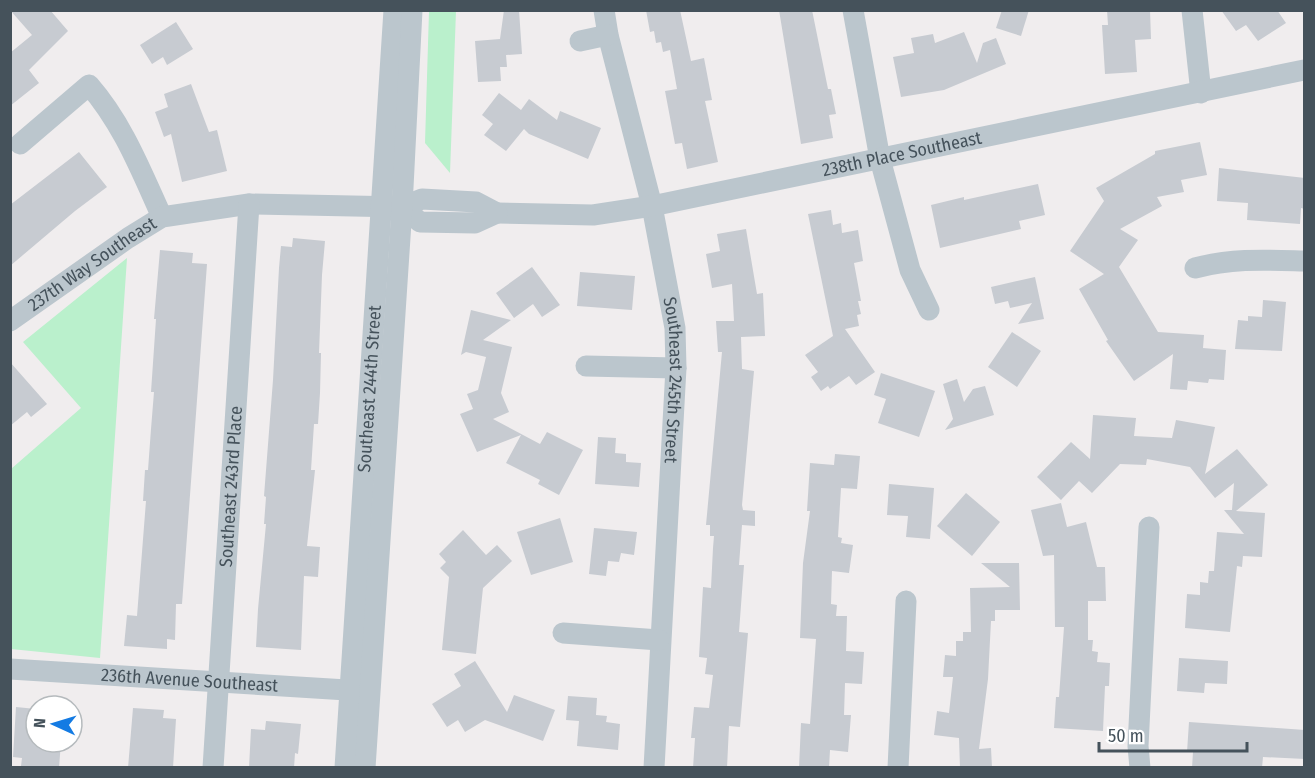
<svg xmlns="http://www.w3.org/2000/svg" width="1315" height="778" font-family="'Fira Sans Condensed',sans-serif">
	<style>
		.green { fill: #baf0cc }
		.building { fill: #c7cbd1 }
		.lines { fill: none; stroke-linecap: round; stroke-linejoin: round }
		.minor { stroke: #bbc6cd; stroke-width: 21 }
		.labels { text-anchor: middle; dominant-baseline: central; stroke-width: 4.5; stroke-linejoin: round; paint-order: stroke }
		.street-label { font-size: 18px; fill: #45525b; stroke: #fff }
	</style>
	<rect width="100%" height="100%" fill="#f0edee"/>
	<g class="green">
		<polygon points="429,11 456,11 450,173 425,143"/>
		<polygon points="127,258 100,658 11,649 11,469 81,408 23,342"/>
	</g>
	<g class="building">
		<polygon points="10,10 50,10 68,31 29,70 39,83 10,106 10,53 32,35"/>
		<polygon points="504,10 519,10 522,54 506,55 507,67 500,67 501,81 478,82 475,41 500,39"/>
		<polygon points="646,10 680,10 691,61 704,58 712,100 705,101 718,162 687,169 682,143 675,144 665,91 677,89 670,50 663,52 661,42 656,43 654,31 650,32"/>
		<polygon points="779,10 812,10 828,89 831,89 836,114 829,115 833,138 801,144"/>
		<polygon points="1002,10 1029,10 1021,36 996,28"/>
		<polygon points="1107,10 1150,10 1151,39 1135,40 1137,72 1105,74 1102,25 1108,25"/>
		<polygon points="1221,10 1277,10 1286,23 1258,41 1246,25 1236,31"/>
		<polygon points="176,22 193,49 167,65 163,57 152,64 140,45"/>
		<polygon points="964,32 977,63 983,43 996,38 1006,64 944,90 901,97 893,57 914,53 911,38 933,34 935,43"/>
		<polygon points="191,84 209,132 217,130 227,171 182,182 171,134 164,137 155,112 168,107 164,94"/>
		<polygon points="499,93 521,110 529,99 557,120 560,111 601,128 588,159 529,134 524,129 506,151 484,135 493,124 482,115"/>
		<polygon points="1200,142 1207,175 1181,180 1184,192 1157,197 1162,206 1120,229 1138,240 1119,267 1158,332 1204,335 1203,348 1226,350 1224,380 1209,379 1208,383 1188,381 1187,390 1170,389 1173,354 1134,381 1106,341 1108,340 1079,289 1104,274 1070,251 1104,201 1096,188 1155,154 1155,151"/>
		<polygon points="79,152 107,187 75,211 10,266 10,205"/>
		<polygon points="1219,168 1305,178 1305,209 1301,208 1300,224 1247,220 1248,203 1217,201"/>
		<polygon points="1038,184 1045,215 1019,221 1021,229 940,248 931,205 964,197 964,200"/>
		<polygon points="831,210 833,225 841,223 842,233 858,230 863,261 854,263 861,301 858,301 861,314 857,315 859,326 845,329 875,372 856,385 849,376 830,389 828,386 821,391 811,377 818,372 805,355 833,336 808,214"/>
		<polygon points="746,229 757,294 763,293 765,336 741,337 742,369 754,371 742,505 743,510 755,511 755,526 742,525 739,565 744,565 739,632 748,633 740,727 729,726 727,768 693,768 695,738 691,738 694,707 709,708 713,675 705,674 707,658 699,657 703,587 711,588 713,548 714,536 710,536 710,525 706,525 722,352 718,352 716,321 734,321 732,284 712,288 706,254 720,251 717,234"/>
		<polygon points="293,238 325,241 322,275 319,353 321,353 320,393 318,424 314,424 311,470 315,470 307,546 320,547 318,577 304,576 301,650 256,647 258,609 266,524 264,524 266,497 264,496 273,380 279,268 281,246 292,247"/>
		<polygon points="160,250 193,253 192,263 207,264 182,604 176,604 175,640 167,639 167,649 124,646 127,615 137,616 146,501 143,501 145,470 148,470 151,429 154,392 151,392 156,319 154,319"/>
		<polygon points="532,267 560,305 542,317 533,304 514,318 496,293"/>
		<polygon points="580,272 635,276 632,310 577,306"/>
		<polygon points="1035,277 1044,319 1018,324 1032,303 1010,308 1008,301 995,304 991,287"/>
		<polygon points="1263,300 1286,302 1282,351 1235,349 1238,320 1248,321 1248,316 1262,317"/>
		<polygon points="471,310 511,320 483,340 512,347 501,393 509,412 493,419 540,444 547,432 583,450 559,495 538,484 540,480 506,463 521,435 477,452 460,414 473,409 467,394 478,390 486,357 466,352 461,355"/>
		<polygon points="1012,332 1041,351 1017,387 988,367"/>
		<polygon points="10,362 47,404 31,417 27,412 10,426"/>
		<polygon points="881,373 935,391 919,437 878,423 886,399 874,395"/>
		<polygon points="957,379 964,402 973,389 985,386 994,415 945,430 953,419 943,384"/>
		<polygon points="1093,415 1136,418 1134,436 1172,438 1176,420 1215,427 1205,474 1237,449 1268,485 1236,511 1265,513 1262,557 1243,556 1242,567 1237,566 1230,632 1185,628 1187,594 1200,595 1200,582 1208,583 1209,571 1214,571 1217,532 1244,534 1224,510 1232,510 1234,483 1215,498 1190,467 1147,459 1146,465 1120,464 1092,493 1079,481 1061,500 1037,477 1071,442 1090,459"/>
		<polygon points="598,437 616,438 615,453 626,454 626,462 641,463 639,487 595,484"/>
		<polygon points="835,454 860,456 857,489 841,488 838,537 842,538 841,543 853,545 849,573 832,571 831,604 837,605 836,616 847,616 846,651 864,652 862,684 845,683 844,715 851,715 848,752 830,750 829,768 799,768 801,723 810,724 816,639 800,638 803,563 810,511 807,511 810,463 834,465"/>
		<polygon points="889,484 934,488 930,539 906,537 908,516 887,515"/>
		<polygon points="966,493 1000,522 972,556 937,526"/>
		<polygon points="1061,503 1067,527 1086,522 1097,567 1105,567 1106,601 1088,601 1088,640 1093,640 1092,651 1098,652 1097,662 1110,663 1109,686 1105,686 1103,731 1054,728 1056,697 1059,697 1064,627 1055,627 1054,555 1043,556 1031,510"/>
		<polygon points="560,518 573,562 531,575 517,532"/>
		<polygon points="594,528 637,532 634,555 621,553 619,562 608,561 606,576 589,574"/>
		<polygon points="463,530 486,555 497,545 512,561 483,588 476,654 442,650 449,577 440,568 446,562 439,554"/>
		<polygon points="981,563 1019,563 1020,610 995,610 995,621 991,621 988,679 979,749 991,748 992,768 960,768 959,738 934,735 937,711 949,713 953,677 943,677 945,655 956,656 956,641 963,641 963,632 971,632 970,588 1010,587"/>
		<polygon points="1179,658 1228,661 1227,684 1205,683 1204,693 1177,691"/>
		<polygon points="475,661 507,712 514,695 555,710 543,741 485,720 465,732 458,720 447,727 432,704 461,686 454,674"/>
		<polygon points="568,696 597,698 596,715 607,716 606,722 620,724 618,750 577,746 579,721 566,720"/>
		<polygon points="16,707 36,709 36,742 61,742 59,768 21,766 22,758 13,757"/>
		<polygon points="133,708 164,710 163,718 176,719 173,768 128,768"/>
		<polygon points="266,721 301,724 298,754 295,753 294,768 249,768 251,729 265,730"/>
		<polygon points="1189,722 1305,730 1305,759 1263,757 1262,768 1192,768 1193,752 1187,752"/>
	</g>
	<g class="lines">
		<g class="minor">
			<path id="s1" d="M 604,10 L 608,35 L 652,206 L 675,328 L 676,368 L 654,768"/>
			<polyline points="853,10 880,159 910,270 929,310"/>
			<polyline points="1192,10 1201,93"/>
			<polyline points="580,41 608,35"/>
			<path d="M 20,144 L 89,85 C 123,124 141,171 162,217"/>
			<path id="s2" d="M 497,213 L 593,215 L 652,206 L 1304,70"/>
			<path d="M 1195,268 C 1233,258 1266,260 1304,261"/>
			<path id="s3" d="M 10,321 L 128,238 L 162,217 L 249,204 L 402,207 L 422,199 L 476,202 L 497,213 L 475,223 L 420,222 L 402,207"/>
			<polyline points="586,366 676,368"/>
			<polyline points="563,633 659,640"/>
			<path id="s4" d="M 10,669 L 363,691"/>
			<path id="s5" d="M 213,768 L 249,204"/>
			<path id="s6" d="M 345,768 L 394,10"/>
			<polyline points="365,768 402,207 412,10"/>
			<polyline points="898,768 906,601"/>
			<polyline points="1140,768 1138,746 1149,527"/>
		</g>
	</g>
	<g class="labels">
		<g class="street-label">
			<text stroke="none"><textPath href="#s2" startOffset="411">238th Place Southeast</textPath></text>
			<text stroke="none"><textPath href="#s3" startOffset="100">237th Way Southeast</textPath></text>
			<text stroke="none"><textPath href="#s1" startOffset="378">Southeast 245th Street</textPath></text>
			<text stroke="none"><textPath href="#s6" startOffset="380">Southeast 244th Street</textPath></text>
			<text stroke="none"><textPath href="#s5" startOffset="282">Southeast 243rd Place</textPath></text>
			<text stroke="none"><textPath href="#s4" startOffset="180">236th Avenue Southeast</textPath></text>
		</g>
	</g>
	<rect width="1315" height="778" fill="none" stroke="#45525b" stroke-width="24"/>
	<g transform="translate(54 724) rotate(274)"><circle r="28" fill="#ffffff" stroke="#b5babd" stroke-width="1.5"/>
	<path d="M0-4.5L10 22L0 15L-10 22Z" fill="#147be3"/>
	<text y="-9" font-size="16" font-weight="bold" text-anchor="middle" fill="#45525b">N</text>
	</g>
	<path d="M1099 742v9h148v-9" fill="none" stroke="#45525b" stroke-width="3"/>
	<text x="1108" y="742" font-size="18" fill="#45525b" stroke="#ffffff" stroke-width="4.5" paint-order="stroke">50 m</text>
</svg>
